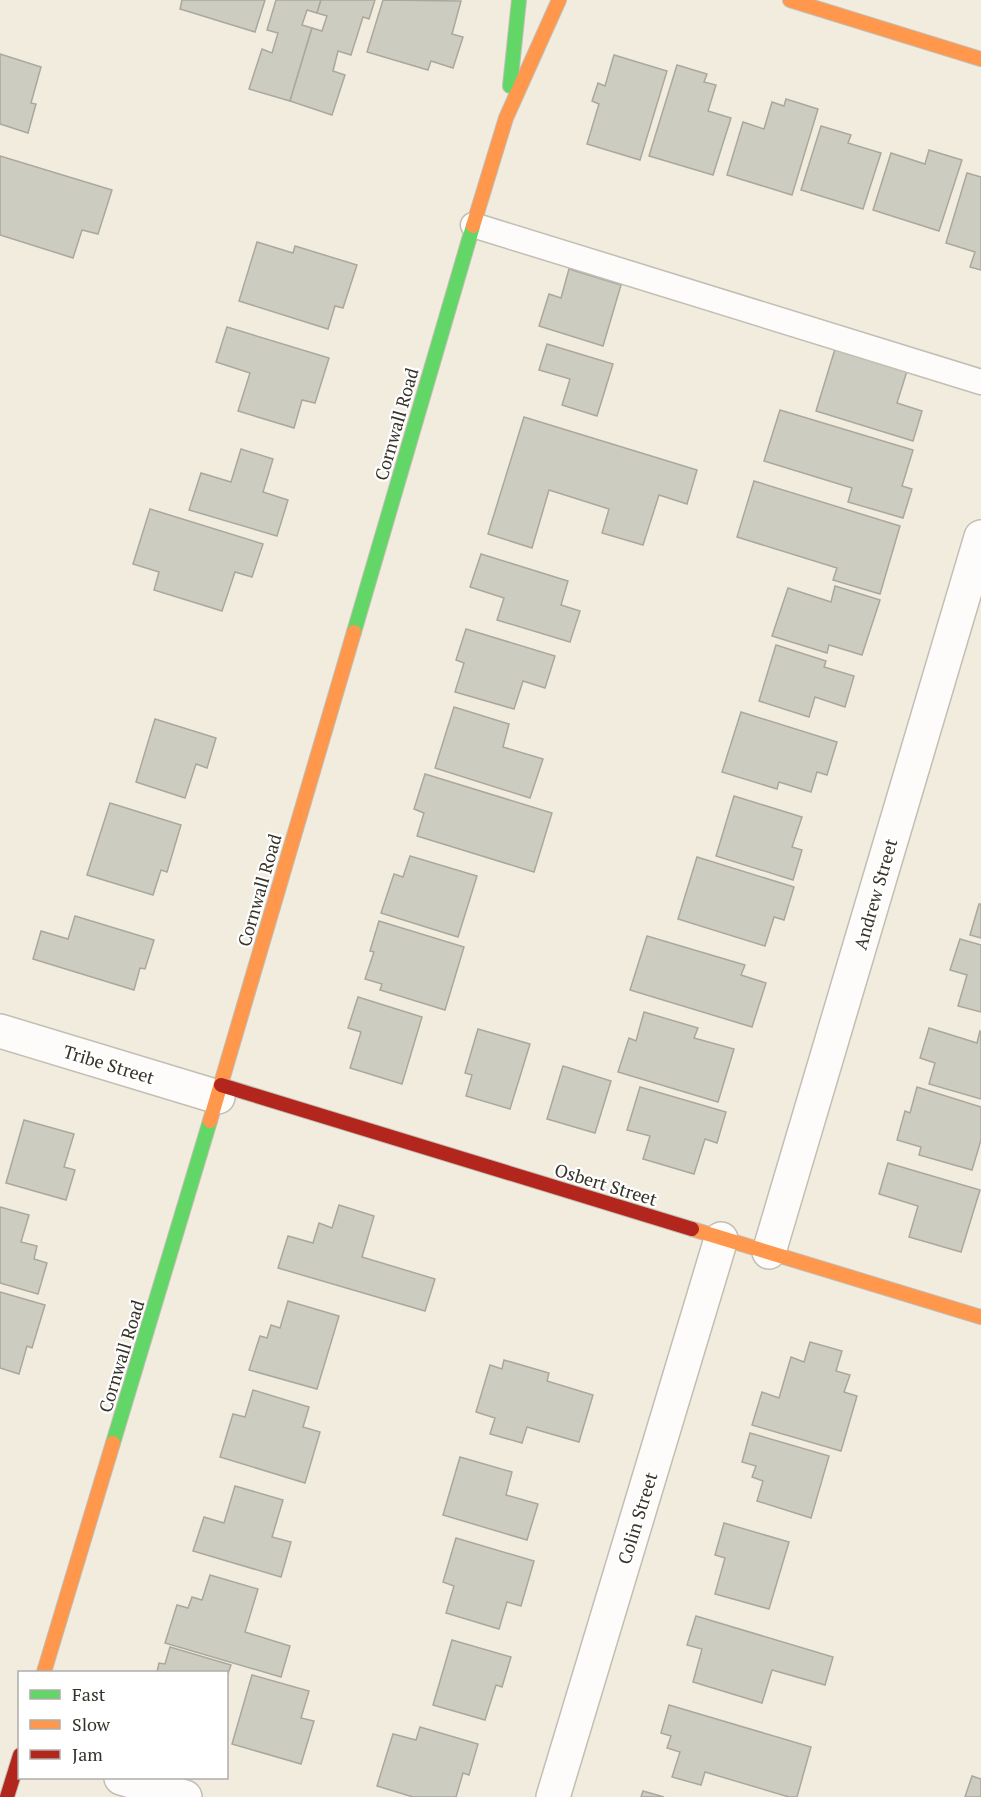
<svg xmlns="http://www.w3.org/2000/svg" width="981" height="1797" font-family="'PT Serif',serif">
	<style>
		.building { fill: #cdccc0; stroke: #aaa89e; stroke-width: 1.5 }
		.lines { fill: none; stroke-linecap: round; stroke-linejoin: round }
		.lane-casing { stroke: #c2beb3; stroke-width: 27 }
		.street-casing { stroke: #c2beb3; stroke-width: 36 }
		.fast-casing { stroke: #c2beb3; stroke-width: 16 }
		.slow-casing { stroke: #c2beb3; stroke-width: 16 }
		.jam-casing { stroke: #c2beb3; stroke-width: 16 }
		.lane { stroke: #fdfcfa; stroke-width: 24 }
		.street { stroke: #fdfcfa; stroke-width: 33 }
		.fast { stroke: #63d668; stroke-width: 14 }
		.slow { stroke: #ff974d; stroke-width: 14 }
		.jam { stroke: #b3261e; stroke-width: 14 }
		.labels { text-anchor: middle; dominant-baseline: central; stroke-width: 4.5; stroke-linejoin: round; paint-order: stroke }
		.street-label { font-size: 18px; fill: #363329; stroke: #fff }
	</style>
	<rect width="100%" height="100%" fill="#f1ecde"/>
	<g class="building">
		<polygon points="182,0 265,0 255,32 180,9"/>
		<polygon points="276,0 321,0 317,13 307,10 302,25 312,28 290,101 249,89 262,49 272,53 278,33 267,30"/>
		<polygon points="321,0 375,0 369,19 363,17 351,55 338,51 333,71 345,75 332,115 290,101 312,28 322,31 327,16 317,13"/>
		<polygon points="383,0 461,1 452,34 463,37 453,68 431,61 428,70 367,52"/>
		<polygon points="0,54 41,67 31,103 36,104 28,133 0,124"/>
		<polygon points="614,55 667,71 640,160 587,144 599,104 592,101 598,83 605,86"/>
		<polygon points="677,65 707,74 704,82 716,85 708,111 731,118 713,175 649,156"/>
		<polygon points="786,99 818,109 792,195 727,175 743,122 764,129 772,102 784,106"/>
		<polygon points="821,126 851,135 848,143 881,153 863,209 801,190"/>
		<polygon points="929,150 962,160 939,231 873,210 891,153 925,164"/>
		<polygon points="0,156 112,190 98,234 82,230 73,258 0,235"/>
		<polygon points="967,173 981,177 981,270 970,267 975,252 946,243"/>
		<polygon points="257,242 293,253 295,246 357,265 343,308 335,306 328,329 239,301"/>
		<polygon points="569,269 621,285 603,346 539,326 549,294 561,298"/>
		<polygon points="227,327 329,358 315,403 302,400 294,428 238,411 250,373 216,362"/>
		<polygon points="547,344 613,364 597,416 562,405 570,379 539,370"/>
		<polygon points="835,349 907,371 897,403 922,411 913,441 816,411"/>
		<polygon points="780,410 913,450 902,486 912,489 903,518 848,502 852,488 764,461"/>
		<polygon points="524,417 697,470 687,504 659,495 643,545 602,533 609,509 549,490 532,548 488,534"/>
		<polygon points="241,449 273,459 263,492 288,500 277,536 189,510 201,473 231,482"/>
		<polygon points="754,481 900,526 880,594 833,580 837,568 737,537"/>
		<polygon points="150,509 263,544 252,577 235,572 222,611 154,590 159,572 133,564"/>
		<polygon points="481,554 568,581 561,605 580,611 570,642 497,620 504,598 470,587"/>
		<polygon points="835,586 880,600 862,655 829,645 827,653 772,636 788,588 831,602"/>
		<polygon points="466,629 555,656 545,688 523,681 514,709 455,692 464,663 456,660"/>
		<polygon points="776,645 826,661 824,667 854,676 845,707 815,697 809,717 759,701"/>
		<polygon points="454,707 509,724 503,747 543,759 530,798 435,768"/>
		<polygon points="741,712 837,742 827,775 817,772 811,792 779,782 777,789 722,772"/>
		<polygon points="155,719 216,738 207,768 196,764 185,798 136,782"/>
		<polygon points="425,774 552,813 534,872 417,836 424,813 414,809"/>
		<polygon points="734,796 802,817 792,847 802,850 793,880 716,856"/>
		<polygon points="110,803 181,825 167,872 161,870 153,895 87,875"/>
		<polygon points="410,856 477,876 458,937 381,913 394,874 403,877"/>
		<polygon points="697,857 794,887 784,920 774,917 765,946 678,919"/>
		<polygon points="979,904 981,904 981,938 970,935"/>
		<polygon points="75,916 154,940 145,969 140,968 134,990 33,959 41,931 68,939"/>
		<polygon points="379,921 464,947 445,1010 380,990 382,984 365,979 374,952 370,951"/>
		<polygon points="647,936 745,965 741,975 766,983 752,1027 630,990"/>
		<polygon points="960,939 981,945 981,1012 958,1006 967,975 950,970"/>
		<polygon points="358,997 422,1017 402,1084 350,1068 361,1032 348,1028"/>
		<polygon points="644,1012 698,1028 694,1038 734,1049 718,1102 618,1072 629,1038 636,1041"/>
		<polygon points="929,1028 977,1043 980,1031 981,1032 981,1099 929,1084 935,1063 920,1058"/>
		<polygon points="478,1029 530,1044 510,1109 466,1096 472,1075 465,1073"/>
		<polygon points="563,1066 611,1081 595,1133 547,1119"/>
		<polygon points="640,1087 726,1112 717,1143 705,1139 694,1174 643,1159 650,1136 627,1130"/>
		<polygon points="917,1087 981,1107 981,1140 972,1170 919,1155 921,1147 897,1140 905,1111 910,1113"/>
		<polygon points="24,1120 74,1134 64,1167 75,1170 66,1200 6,1183"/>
		<polygon points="888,1163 980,1190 961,1252 909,1237 918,1206 879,1194"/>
		<polygon points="339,1205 374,1216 362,1257 435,1279 425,1311 278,1268 288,1236 313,1243 319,1223 332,1228"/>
		<polygon points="0,1207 29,1215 21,1242 37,1246 34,1259 47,1263 38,1294 0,1283"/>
		<polygon points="0,1292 45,1305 32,1348 27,1346 19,1374 0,1368"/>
		<polygon points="288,1301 339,1316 317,1389 249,1370 260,1336 267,1338 271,1325 280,1328"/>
		<polygon points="810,1342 842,1351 836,1371 850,1375 844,1392 857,1396 841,1451 752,1425 762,1392 779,1398 791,1357 804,1362"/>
		<polygon points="504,1360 549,1373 547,1381 593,1395 579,1442 527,1427 522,1443 490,1434 495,1418 476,1412 490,1365 502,1369"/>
		<polygon points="253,1390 309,1407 303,1427 320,1432 305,1483 220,1457 233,1414 245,1417"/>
		<polygon points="750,1433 829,1456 811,1518 757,1501 763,1481 752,1477 756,1466 742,1462"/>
		<polygon points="460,1457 512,1472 506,1495 538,1504 527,1540 443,1515"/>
		<polygon points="235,1486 283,1500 272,1537 291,1542 281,1577 193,1551 204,1517 224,1523"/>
		<polygon points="724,1523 789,1542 769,1609 715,1594 725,1558 715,1555"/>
		<polygon points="456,1538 534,1561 521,1606 507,1602 499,1629 446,1613 454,1586 443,1582"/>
		<polygon points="210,1575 258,1589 245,1632 290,1646 281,1677 165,1643 177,1605 188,1608 192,1597 202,1600"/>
		<polygon points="696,1616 833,1657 825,1685 772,1670 762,1703 693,1682 702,1649 687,1645"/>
		<polygon points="452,1640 511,1657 502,1687 496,1685 485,1720 433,1705"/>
		<polygon points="170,1647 231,1665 226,1679 226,1672 157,1672 159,1663 165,1664"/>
		<polygon points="252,1675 309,1691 301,1718 314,1721 301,1764 232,1744"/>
		<polygon points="669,1705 811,1747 797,1797 789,1797 705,1772 701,1785 672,1777 680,1752 667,1748 671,1736 661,1733"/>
		<polygon points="420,1727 478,1744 469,1775 463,1773 456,1797 413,1797 377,1786 393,1734 416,1740"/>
		<polygon points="972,1776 981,1779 981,1797 965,1797"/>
		<polygon points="643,1791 664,1797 641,1797"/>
	</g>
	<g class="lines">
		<defs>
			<polyline id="lane" points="473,225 981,382"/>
			<g id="street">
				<polyline points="0,1031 218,1097"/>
				<polyline points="769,1252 981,537"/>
				<polyline points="121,1778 185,1797"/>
				<polyline points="553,1797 721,1239"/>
			</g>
			<g id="fast">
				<polyline points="510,86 519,0"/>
				<polyline points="354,632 473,226"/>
				<polyline points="113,1443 210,1121"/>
			</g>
			<g id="slow">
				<polyline points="790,0 981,59"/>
				<polyline points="473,226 506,118 559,0"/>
				<polyline points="210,1121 354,632"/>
				<polyline points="692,1229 981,1317"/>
				<polyline points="44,1672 113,1443"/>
			</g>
			<g id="jam">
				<polyline points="221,1085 692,1229"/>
				<polyline points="7,1797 20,1755"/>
			</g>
		</defs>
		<use href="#lane" class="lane-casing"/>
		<use href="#street" class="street-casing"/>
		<use href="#fast" class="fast-casing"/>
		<use href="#slow" class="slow-casing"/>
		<use href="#jam" class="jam-casing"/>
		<use href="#lane" class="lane"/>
		<use href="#street" class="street"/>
		<use href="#fast" class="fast"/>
		<use href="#slow" class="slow"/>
		<use href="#jam" class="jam"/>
	</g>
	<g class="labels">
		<g class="street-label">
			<text transform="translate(396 424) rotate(-74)">Cornwall Road</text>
			<text transform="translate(259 890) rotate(-74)">Cornwall Road</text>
			<text transform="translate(875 894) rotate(-74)">Andrew Street</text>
			<text transform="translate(109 1064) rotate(17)">Tribe Street</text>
			<text transform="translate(606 1184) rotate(17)">Osbert Street</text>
			<text transform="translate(121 1356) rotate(-73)">Cornwall Road</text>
			<text transform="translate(637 1518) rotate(-73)">Colin Street</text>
		</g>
	</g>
	<rect x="18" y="1671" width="210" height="108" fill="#ffffff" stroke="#afada9" stroke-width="1.5"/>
	<rect x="30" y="1690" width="30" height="9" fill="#63d668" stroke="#afada9" stroke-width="1.5"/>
	<text x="72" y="1701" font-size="18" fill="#363329">Fast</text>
	<rect x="30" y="1720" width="30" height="9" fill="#ff974d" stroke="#afada9" stroke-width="1.5"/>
	<text x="72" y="1731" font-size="18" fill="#363329">Slow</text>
	<rect x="30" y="1750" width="30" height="9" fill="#b3261e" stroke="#afada9" stroke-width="1.5"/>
	<text x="72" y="1761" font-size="18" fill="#363329">Jam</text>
</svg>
